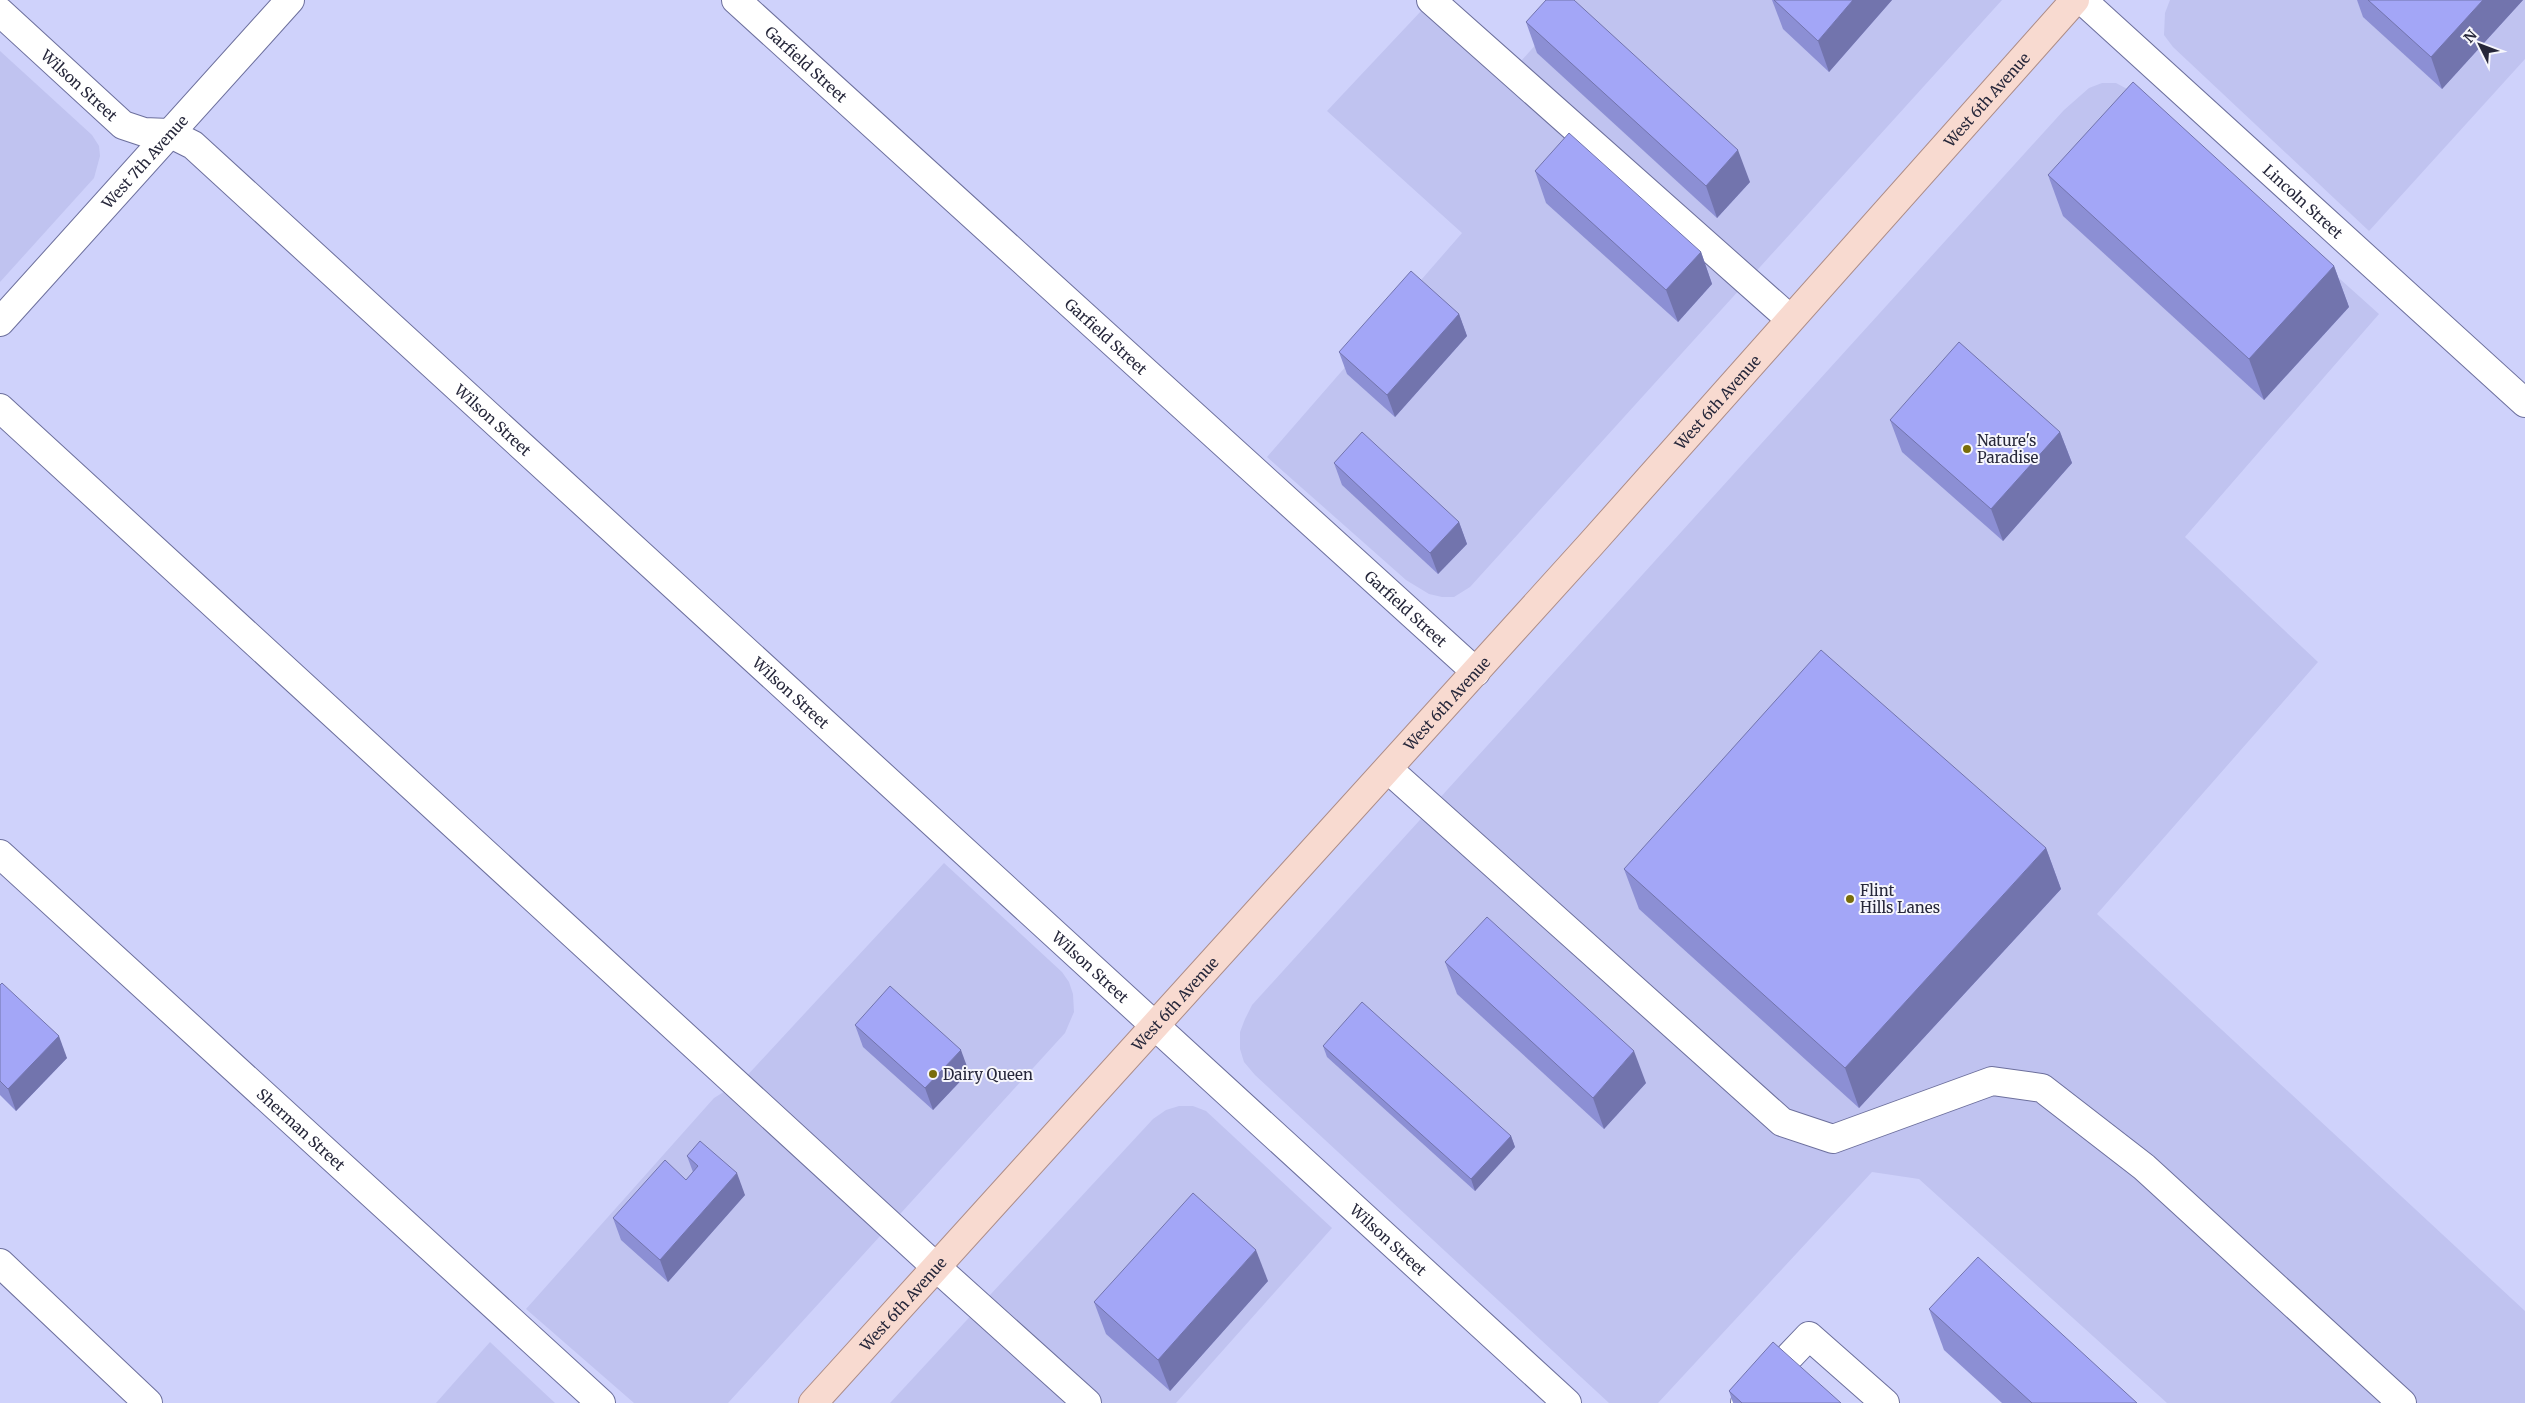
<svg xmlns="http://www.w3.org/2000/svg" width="2525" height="1403" font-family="Merriweather,serif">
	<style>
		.built { fill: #c0c3f0 }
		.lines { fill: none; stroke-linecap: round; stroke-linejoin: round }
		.minor-casing { stroke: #6c6f9c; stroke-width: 30 }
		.major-casing { stroke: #ac8c87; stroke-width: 30 }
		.minor { stroke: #fff; stroke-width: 28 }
		.major { stroke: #f8dad0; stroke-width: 28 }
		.wall { fill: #8c8fd4 }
		.shaded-wall { fill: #7274ad }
		.building { fill: #a3a6f7; stroke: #7274ad }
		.poi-dot { fill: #796d0a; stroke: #f6f6fc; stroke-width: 2 }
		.labels { text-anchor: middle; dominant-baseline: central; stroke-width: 4; stroke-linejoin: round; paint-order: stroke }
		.street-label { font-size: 15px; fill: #26273a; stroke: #f6f6fc }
		.poi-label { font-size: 15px; fill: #26273a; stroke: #f6f6fc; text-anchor: start }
	</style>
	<rect width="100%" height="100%" fill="#cfd2fb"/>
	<g class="built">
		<polygon points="1576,0 2002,0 1470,587 1454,597 1442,597 1429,594 1406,580 1267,457 1462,233 1327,111 1422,10 1504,80"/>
		<polygon points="2170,0 2525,0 2525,59 2369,231 2173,47 2164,35 2165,13"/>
		<polygon points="0,51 92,135 99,146 100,156 94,178 0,282"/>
		<polygon points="2102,83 2116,83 2129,90 2379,314 2185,537 2318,662 2097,914 2525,1311 2525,1403 2167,1403 1919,1179 1872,1172 1658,1403 1609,1403 1255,1075 1244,1062 1240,1049 1240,1032 1245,1019 1252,1005 2064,110 2089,88"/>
		<polygon points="944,863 1062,972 1069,982 1073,994 1074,1012 1065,1033 728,1403 634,1403 526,1309 714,1098 743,1080"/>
		<polygon points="1179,1106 1193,1106 1206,1111 1332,1228 1176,1403 890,1403 1153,1119 1166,1110"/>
		<polygon points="490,1342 555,1403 436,1403"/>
	</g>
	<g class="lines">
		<defs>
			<g id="minor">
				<path id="s1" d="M 736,0 L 1476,672"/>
				<polyline points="1431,0 1790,319"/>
				<path id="s2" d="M 2082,0 L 2525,403"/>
				<path id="s3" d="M 0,12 L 123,125 L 144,132 L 169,133 L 193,145 L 1567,1403"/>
				<path id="s4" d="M 0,322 L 290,0"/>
				<polyline points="0,408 936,1267 1087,1403"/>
				<polyline points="1388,769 1782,1122 1833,1139 1992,1081 2042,1088 2144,1167 2402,1403"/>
				<path id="s5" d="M 0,854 L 601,1403"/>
				<polyline points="0,1263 148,1403"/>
				<polyline points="1745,1403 1809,1336 1885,1403"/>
			</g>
			<g id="major">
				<path id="s6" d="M 813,1403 L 1591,544 L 2075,0"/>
			</g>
		</defs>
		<use href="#minor" class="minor-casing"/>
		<use href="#major" class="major-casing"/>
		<use href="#minor" class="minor"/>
		<use href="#major" class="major"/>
	</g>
	<g class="wall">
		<polygon points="1772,0 1892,0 1829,72 1783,29"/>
		<polygon points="2357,0 2523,0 2442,89 2363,17"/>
		<polygon points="1526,22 1750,182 1717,218 1537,53"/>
		<polygon points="1535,171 1701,252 1712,284 1678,322 1546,203"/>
		<polygon points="2048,175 2334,266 2349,307 2264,400 2063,216"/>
		<polygon points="1459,314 1467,336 1395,417 1347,374 1339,352"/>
		<polygon points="1890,420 2060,432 2072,463 2003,541 1902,452"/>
		<polygon points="1334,463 1459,522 1467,544 1438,574 1342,485"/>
		<polygon points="2046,848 2061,889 1859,1108 1639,909 1624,869"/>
		<polygon points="1445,962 1646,1083 1604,1129 1457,994"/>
		<polygon points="0,985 67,1058 16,1111 0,1095"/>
		<polygon points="855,1025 969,1072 933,1110 863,1047"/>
		<polygon points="1323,1046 1511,1136 1515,1147 1475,1191 1327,1057"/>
		<polygon points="687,1156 745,1195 668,1282 621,1240 613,1218 686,1180 693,1172"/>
		<polygon points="1268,1281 1170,1391 1106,1334 1094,1302"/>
		<polygon points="1929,1309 2137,1403 2002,1403 1944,1350"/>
		<polygon points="1729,1391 1841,1403 1733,1403"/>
	</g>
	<g class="shaded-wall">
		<polygon points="1853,0 1892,0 1829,72 1818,41"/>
		<polygon points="2483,0 2523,0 2442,89 2431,57"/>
		<polygon points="1738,150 1750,182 1717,218 1706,186"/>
		<polygon points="1701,252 1712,284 1678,322 1666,290"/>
		<polygon points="2334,266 2349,307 2264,400 2249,359"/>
		<polygon points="1459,314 1467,336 1395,417 1387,395"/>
		<polygon points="2060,432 2072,463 2003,541 1991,509"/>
		<polygon points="1459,522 1467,544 1438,574 1430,553"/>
		<polygon points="2046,848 2061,889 1859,1108 1845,1068"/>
		<polygon points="59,1036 67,1058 16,1111 8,1089"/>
		<polygon points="961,1050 969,1072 933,1110 925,1088"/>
		<polygon points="1634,1051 1646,1083 1604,1129 1593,1098"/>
		<polygon points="1511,1136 1515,1147 1475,1191 1471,1179"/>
		<polygon points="737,1173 745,1195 668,1282 660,1260"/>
		<polygon points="1256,1250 1268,1281 1170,1391 1158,1360"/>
	</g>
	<g class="building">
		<polygon points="1546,0 1574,0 1738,150 1706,186 1526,22"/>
		<polygon points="1774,0 1853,0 1818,41"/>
		<polygon points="2368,0 2483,0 2431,57"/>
		<polygon points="2133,82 2334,266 2249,359 2048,175"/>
		<polygon points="1569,133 1701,252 1666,290 1535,171"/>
		<polygon points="1411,271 1459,314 1387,395 1339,352"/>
		<polygon points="1959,342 2060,432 1991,509 1890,420"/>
		<polygon points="1362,432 1459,522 1430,553 1334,463"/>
		<polygon points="1821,650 2046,848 1845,1068 1624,869"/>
		<polygon points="1487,917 1634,1051 1593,1098 1445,962"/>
		<polygon points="2,983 59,1036 8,1089 0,1081 0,985"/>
		<polygon points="890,986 961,1050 925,1088 855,1025"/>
		<polygon points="1362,1002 1511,1136 1471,1179 1323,1046"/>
		<polygon points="700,1141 737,1173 660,1260 613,1218 665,1160 686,1180 698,1166 687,1156"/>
		<polygon points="1193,1193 1256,1250 1158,1360 1094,1302"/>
		<polygon points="1978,1257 2137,1403 2032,1403 1929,1309"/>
		<polygon points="1773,1342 1841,1403 1742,1403 1729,1391"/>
	</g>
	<g class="poi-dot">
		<circle cx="1967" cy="449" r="5"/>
		<circle cx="1850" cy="899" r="5"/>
		<circle cx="933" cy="1074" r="5"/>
	</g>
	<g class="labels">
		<g class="street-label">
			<text stroke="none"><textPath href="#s1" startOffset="95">Garfield Street</textPath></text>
			<text stroke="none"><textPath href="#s3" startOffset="108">Wilson Street</textPath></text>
			<text stroke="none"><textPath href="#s6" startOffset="1754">West 6th Avenue</textPath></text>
			<text stroke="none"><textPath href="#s4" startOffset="216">West 7th Avenue</textPath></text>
			<text stroke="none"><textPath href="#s2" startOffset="299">Lincoln Street</textPath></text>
			<text stroke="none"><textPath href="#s1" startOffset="500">Garfield Street</textPath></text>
			<text stroke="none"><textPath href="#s6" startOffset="1349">West 6th Avenue</textPath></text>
			<text stroke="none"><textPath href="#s3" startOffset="648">Wilson Street</textPath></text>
			<text stroke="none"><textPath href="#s1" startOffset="905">Garfield Street</textPath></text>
			<text stroke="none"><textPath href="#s3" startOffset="1052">Wilson Street</textPath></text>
			<text stroke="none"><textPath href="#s6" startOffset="944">West 6th Avenue</textPath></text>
			<text stroke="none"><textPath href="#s3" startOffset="1458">Wilson Street</textPath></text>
			<text stroke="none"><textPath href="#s6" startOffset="539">West 6th Avenue</textPath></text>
			<text stroke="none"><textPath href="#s5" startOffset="408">Sherman Street</textPath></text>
			<text stroke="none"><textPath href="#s3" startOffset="1862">Wilson Street</textPath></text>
			<text stroke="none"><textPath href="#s6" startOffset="134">West 6th Avenue</textPath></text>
		</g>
		<g class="poi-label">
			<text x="1977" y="440">Nature's<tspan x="1977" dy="17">Paradise</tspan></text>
			<text x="1860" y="890">Flint<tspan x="1860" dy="17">Hills Lanes</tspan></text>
			<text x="943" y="1074">Dairy Queen</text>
		</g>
	</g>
	<g transform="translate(2480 45) rotate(312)" stroke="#f6f6fc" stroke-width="4" paint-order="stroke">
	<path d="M0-4L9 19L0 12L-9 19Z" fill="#26273a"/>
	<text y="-8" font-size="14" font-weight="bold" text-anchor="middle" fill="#26273a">N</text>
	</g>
</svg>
